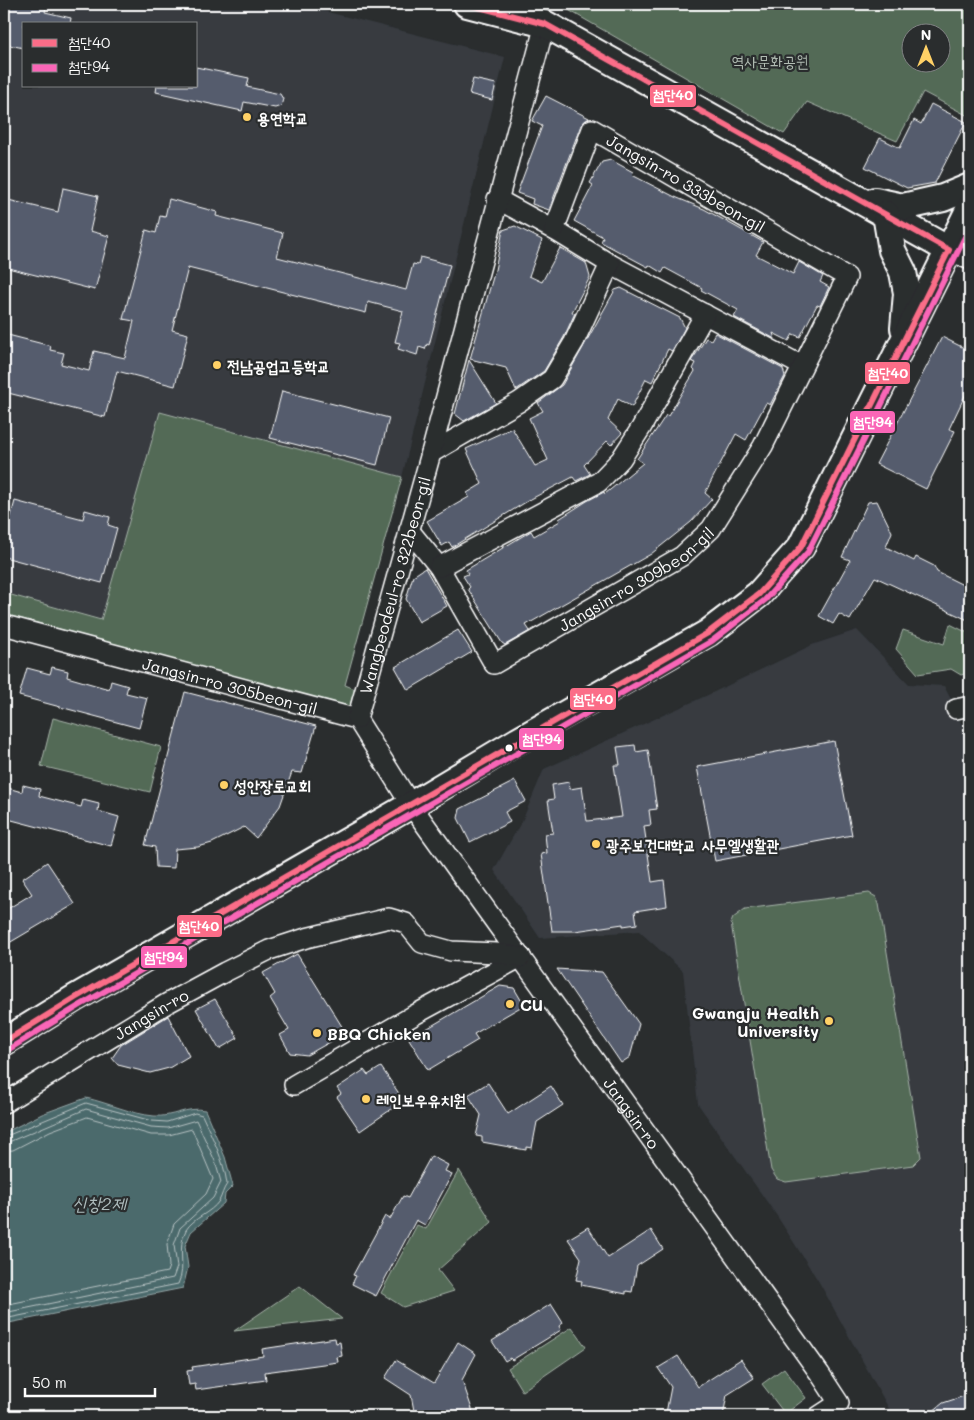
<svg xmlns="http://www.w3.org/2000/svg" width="974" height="1420" font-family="Mali,'Poor Story',sans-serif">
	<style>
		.built { fill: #373b41; fill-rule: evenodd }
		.green { fill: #526a56; stroke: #a8b4aa; fill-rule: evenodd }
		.water { fill: #4c6a6c; stroke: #94a6a7 }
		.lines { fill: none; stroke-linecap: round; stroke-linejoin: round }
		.shore { stroke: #b7c3c4; stroke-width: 1 }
		.building { fill: #545c6d; stroke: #fff }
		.street-casing { stroke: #fff; stroke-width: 22 }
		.secondary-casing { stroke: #fff; stroke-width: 30 }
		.street { stroke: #2a2d2e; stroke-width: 19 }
		.secondary { stroke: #2a2d2e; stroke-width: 26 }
		.bus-1-casing { stroke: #2a2d2e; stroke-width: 10 }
		.bus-2-casing { stroke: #2a2d2e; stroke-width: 10 }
		.bus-1 { stroke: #fb6d88; stroke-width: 6 }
		.bus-2 { stroke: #fa66b7; stroke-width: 6 }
		.poi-dot { fill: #ffd166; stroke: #2a2d2e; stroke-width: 2 }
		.bus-dot { fill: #fff; stroke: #2a2d2e; stroke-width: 2 }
		.labels { text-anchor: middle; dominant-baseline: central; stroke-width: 4.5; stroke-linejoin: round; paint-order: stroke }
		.park-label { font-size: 16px; fill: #b1bcb3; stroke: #2a2d2e }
		.poi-label { font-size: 16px; font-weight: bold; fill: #fff; stroke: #2a2d2e; text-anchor: start }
		.street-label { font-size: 16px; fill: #fff; stroke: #2a2d2e }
		.water-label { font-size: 18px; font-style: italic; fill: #aebcbd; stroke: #2a2d2e }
		.line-badge { stroke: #2a2d2e; stroke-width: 2 }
		.badge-label { font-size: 14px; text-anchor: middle; font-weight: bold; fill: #fff }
	</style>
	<rect width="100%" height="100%" fill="#2a2d2e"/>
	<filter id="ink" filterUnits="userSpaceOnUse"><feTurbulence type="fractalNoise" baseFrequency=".02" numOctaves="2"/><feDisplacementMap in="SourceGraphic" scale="10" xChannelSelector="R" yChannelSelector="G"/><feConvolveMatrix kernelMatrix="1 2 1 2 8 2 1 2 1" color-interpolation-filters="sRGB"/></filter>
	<g filter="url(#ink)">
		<g class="built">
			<path d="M 4,4 L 296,4 L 505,57 L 402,477 L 345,686 L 4,593 ZM 24,24 L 196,24 L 196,86 L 24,86 Z"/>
			<polygon points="857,630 909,684 944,686 956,709 965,735 970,734 970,1416 893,1416 819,1282 777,1216 698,1104 683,971 639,931 540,938 494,870 523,819 544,769 710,694 812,645"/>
		</g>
		<g class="green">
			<path d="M 558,4 L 970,4 L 970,117 L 923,92 L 897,141 L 807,102 L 784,134 ZM 942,32 L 942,62 L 912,62 L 912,32 Z"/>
			<polygon points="160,412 402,477 345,685 355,689 349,708 4,614 4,593 101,620"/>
			<polygon points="950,624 970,634 970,672 961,675 951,669 918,674 896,649 903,630 944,644"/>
			<polygon points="53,718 161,747 150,792 41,766"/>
			<polygon points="869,893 876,897 879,904 921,1157 913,1165 786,1182 777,1179 771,1170 731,923 733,918 745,909"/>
			<polygon points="459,1170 492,1222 438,1270 454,1291 403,1307 381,1293 417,1225 426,1229"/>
			<polygon points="300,1286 342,1319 234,1331"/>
			<polygon points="572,1327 586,1347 522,1391 508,1368"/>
			<polygon points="784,1368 806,1398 785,1414 762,1384"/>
		</g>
		<path class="water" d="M 86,1098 C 109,1103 131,1114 154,1116 C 172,1118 187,1106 205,1110 L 225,1157 L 233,1186 L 225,1194 L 224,1203 L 191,1232 L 185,1246 L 188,1267 L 183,1288 L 4,1324 L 4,1133 L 42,1114 Z"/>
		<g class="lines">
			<g class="shore">
				<path d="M 4,1137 L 86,1103 L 152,1121 L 167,1122 L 195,1113 L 202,1115 C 212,1137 224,1160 227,1184 C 223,1189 222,1196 219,1201 C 211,1213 193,1218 186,1230 C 176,1248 187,1266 178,1284 L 4,1319"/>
				<polyline points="4,1144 86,1109 151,1127 168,1128 196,1120 215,1161 221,1182 213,1198 180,1228 174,1245 177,1267 173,1278 4,1313"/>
				<polyline points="4,1151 13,1150 50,1131 87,1117 151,1135 169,1135 192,1129 213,1179 206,1194 174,1224 167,1244 169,1266 167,1272 4,1305"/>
			</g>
		</g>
		<g class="building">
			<polygon points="4,4 47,4 45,12 71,18 70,24 24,24 24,48 4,44"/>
			<polygon points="196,67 249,78 247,87 280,94 283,99 281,106 275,108 244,102 242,111 156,92 157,86 196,86"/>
			<polygon points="473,79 496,84 492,100 469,94"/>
			<polygon points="546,96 589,118 581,125 549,210 532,204 533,199 517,193 542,126 532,121"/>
			<polygon points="931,104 966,122 935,183 907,188 865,167 880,138 900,148 914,120 921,124"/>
			<polygon points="611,160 633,172 632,175 675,197 704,209 763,242 756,255 793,274 799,262 823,276 820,282 829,287 820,306 817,305 800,337 793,334 789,341 773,333 775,339 734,317 738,310 701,290 702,288 665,268 662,273 649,265 648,267 601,242 603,237 574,221 593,185 590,183 602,162"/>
			<polygon points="63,188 98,196 90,231 109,236 95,290 4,267 4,199 58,212"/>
			<polygon points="169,199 217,212 216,216 283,233 277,257 406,290 413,264 418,265 420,257 450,265 429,345 427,344 425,349 419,347 417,355 398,349 400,343 395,342 403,311 368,302 366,313 188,268 172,330 188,334 175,386 117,371 105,417 4,392 4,334 51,346 50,350 64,353 61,364 89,371 94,351 125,358 134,321 123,319 146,230 156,233 160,216 165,217"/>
			<polygon points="515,226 542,240 529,276 542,282 560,248 586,263 590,277 572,312 575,313 564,337 544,371 516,390 506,368 470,359 495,270 503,230"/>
			<polygon points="621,288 680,318 685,328 672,351 668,349 652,382 646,379 632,407 618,399 608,420 622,433 611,445 607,441 584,465 590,474 576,481 573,477 531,499 452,547 449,542 442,546 427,521 469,497 467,493 482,484 466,449 512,428 535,466 548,460 529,418 543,411 538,403 562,385 615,290"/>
			<polygon points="715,333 783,369 785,376 770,405 766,403 746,440 736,434 705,493 712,499 691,522 651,554 526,625 530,631 505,645 502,643 468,589 470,587 463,576 468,574 466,570 531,531 534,536 560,521 559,519 587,501 604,492 605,494 643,463 637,459 666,415 668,416 695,371 693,369 696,363 691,361 696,354 706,338 711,340"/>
			<polygon points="942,337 970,351 970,370 966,380 970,382 970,385 949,429 955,431 926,489 876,464"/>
			<polygon points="469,360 496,403 464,421 455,414"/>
			<polygon points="282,391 389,418 377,465 270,438"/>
			<polygon points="15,501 83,519 85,510 110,517 108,525 117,528 102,583 4,557 4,542"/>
			<polygon points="877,501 892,532 886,547 914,561 916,557 934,566 937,572 963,585 970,586 970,621 875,577 850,620 839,614 833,624 819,616 850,560 842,557 868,502"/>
			<polygon points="425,568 447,606 419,622 406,599 413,576"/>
			<polygon points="458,630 472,652 408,690 395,667"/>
			<polygon points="52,667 68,671 67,677 109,689 111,681 128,686 126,693 147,698 139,728 19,696 27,668 50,674"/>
			<polygon points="185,692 316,726 302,773 292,772 280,806 256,838 244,827 212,843 198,847 175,849 174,868 156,867 155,847 145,845"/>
			<polygon points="834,741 852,835 715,861 697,767"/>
			<polygon points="635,745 636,752 648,750 657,809 649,810 651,825 644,826 652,882 664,880 667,906 635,911 637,924 623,926 623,924 575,931 552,931 541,854 547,853 545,834 553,833 548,800 554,799 552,785 569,782 570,789 582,787 587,821 622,817 614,765 620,765 617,747"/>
			<polygon points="515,781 526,801 505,812 510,822 470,842 458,818 460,809"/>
			<polygon points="23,785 40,789 39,796 81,807 83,800 99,804 98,811 119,817 111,846 4,818 4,787 22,792"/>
			<polygon points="47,862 75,904 4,946 4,911 32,894 22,879"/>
			<polygon points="297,954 346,1033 307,1055 290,1053 280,1035 289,1030 270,998 275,994 263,973"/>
			<polygon points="557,969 602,972 639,1024 630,1057 621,1063"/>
			<polygon points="500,986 514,988 524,1005 474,1034 478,1040 428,1070 409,1039"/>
			<polygon points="215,999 238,1038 219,1049 196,1009"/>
			<polygon points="168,1016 189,1056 169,1068 150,1073 118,1065 112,1058 121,1045"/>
			<polygon points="381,1067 400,1095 392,1100 396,1106 360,1131 337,1097 341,1094 337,1088 364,1070 368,1075"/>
			<polygon points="488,1083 508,1114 551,1086 563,1105 537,1122 532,1148 526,1147 526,1150 482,1142 482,1137 476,1136 481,1115 468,1095"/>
			<polygon points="431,1156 448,1165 445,1171 452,1174 425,1225 416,1220 376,1296 352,1284 356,1276 353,1275 385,1216 390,1219 403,1196 408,1198"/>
			<polygon points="588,1227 608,1258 651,1230 663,1249 637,1266 632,1292 626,1291 626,1294 581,1285 582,1281 576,1280 581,1258 568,1239"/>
			<polygon points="551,1304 563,1323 559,1326 561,1330 512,1360 510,1358 505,1361 492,1341"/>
			<polygon points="335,1338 336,1343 340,1342 342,1356 337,1357 338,1362 265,1372 266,1380 196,1390 195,1384 189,1385 187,1371 193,1370 192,1367 263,1356 262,1349"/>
			<polygon points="458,1342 476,1354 462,1380 473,1412 467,1413 468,1416 415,1416 411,1395 385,1378 396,1360 434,1383"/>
			<polygon points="678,1356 698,1387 741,1359 754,1378 727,1395 723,1416 682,1416 666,1413 671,1387 658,1368"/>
			<polygon points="970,1394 970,1416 927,1416 943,1403"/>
		</g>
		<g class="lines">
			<defs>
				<g id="street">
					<polyline points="497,199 554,230 610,264 802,366"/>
					<polyline points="949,250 970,260"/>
					<polyline points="431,453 519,402 552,379 574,342 610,264"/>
					<path id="s1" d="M 409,530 L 439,567 L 494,664 L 682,556 L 711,529 L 763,446 L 847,277 L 592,129 L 554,230"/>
					<polyline points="439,567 599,482 621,459 641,428 705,314"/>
					<path id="s2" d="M 4,625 L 357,719 L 411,805 L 820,1374 L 839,1403 L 819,1416"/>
					<polyline points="956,709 970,706"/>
					<path id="s3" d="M 357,719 L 431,453 L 545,24"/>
					<polyline points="294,1085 416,1014 521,957"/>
					<path id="s4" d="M 4,1103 L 166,1004 L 225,972 L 269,950 L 306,938 L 389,918 L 406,923 L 422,943 L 451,951 L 497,953 L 521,957"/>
				</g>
				<g id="secondary">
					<polyline points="467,4 545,24 949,250"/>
					<polyline points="875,201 903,207 943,198 970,187"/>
					<polyline points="886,214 892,250 903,272 907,293 904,328"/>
					<polyline points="4,1042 75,998 411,805 518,741 708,633 759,594 801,547 970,208"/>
				</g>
			</defs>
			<use href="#street" class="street-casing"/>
			<use href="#secondary" class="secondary-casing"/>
			<use href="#street" class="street"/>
			<use href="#secondary" class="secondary"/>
			<defs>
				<polyline id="bus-1" points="4,1042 75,998 708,633 759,594 801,547 949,250 545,24 467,4"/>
				<polyline id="bus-2" points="9,1049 79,1006 712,641 765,600 808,552 970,227"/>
			</defs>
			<use href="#bus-1" class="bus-1-casing"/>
			<use href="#bus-2" class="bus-2-casing"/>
			<use href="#bus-1" class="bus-1"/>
			<use href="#bus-2" class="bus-2"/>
		</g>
	</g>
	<g class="poi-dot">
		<circle cx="247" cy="117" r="5"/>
		<circle cx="217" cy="365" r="5"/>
		<circle cx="224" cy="785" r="5"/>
		<circle cx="596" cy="844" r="5"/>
		<circle cx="510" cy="1004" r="5"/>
		<circle cx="829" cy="1021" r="5"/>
		<circle cx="317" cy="1033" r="5"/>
		<circle cx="366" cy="1099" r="5"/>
	</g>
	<circle class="bus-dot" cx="509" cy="748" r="4.5"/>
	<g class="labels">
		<g class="park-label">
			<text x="770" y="60">역사문화공원</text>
		</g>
		<g class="poi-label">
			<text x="257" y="117">용연학교</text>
			<text x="227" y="365">전남공업고등학교</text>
			<text x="234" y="785">성안장로교회</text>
			<text x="606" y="844">광주보건대학교 사무엘생활관</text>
			<text x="520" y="1004">CU</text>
			<text x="819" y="1012" text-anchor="end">Gwangju Health<tspan x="819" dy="18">University</tspan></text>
			<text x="327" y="1033">BBQ Chicken</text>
			<text x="376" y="1099">레인보우유치원</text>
		</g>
		<g class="street-label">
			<text transform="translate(686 183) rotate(30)">Jangsin-ro 333beon-gil</text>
			<text stroke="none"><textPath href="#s1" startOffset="325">Jangsin-ro 309beon-gil</textPath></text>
			<text stroke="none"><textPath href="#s3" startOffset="139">Wangbeodeul-ro 322beon-gil</textPath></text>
			<text stroke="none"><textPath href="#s2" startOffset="234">Jangsin-ro 305beon-gil</textPath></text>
			<text stroke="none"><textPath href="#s4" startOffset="172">Jangsin-ro</textPath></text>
			<text stroke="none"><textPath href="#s2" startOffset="846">Jangsin-ro</textPath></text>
		</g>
		<g class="water-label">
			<text x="99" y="1203">신창2제</text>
		</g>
	</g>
	<g class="line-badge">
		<rect x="649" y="84" width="48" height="24" rx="5" fill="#fb6d88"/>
		<rect x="864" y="361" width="47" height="24" rx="5" fill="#fb6d88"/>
		<rect x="849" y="410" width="47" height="24" rx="5" fill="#fa66b7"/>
		<rect x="569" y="687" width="48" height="24" rx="5" fill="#fb6d88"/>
		<rect x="518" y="727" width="47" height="24" rx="5" fill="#fa66b7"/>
		<rect x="176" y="914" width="47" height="24" rx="5" fill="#fb6d88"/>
		<rect x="140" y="945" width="48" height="24" rx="5" fill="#fa66b7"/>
	</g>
	<g class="badge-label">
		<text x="673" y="100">첨단40</text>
		<text x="888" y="378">첨단40</text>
		<text x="873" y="427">첨단94</text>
		<text x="593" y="704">첨단40</text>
		<text x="542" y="744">첨단94</text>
		<text x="199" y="931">첨단40</text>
		<text x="164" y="962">첨단94</text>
	</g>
	<rect width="974" height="1420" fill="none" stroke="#2a2d2e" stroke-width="20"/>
	<rect x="10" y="10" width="954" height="1400" fill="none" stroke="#fff" stroke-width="2" filter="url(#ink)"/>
	<rect x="22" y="22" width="175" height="65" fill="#2a2d2e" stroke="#7f8182"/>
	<rect x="32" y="39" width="25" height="8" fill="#fb6d88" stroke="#7f8182"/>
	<text x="68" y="48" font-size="15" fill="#ffffff">첨단40</text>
	<rect x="32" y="64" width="25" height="8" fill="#fa66b7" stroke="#7f8182"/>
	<text x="68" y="72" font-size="15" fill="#ffffff">첨단94</text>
	<g transform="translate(926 48)"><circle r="24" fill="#2a2d2e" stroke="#7f8182"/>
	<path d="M0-4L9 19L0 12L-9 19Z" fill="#ffd166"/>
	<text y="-8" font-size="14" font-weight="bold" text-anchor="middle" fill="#ffffff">N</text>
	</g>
	<path d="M25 1388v8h130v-8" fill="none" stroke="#ffffff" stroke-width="2.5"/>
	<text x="32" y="1388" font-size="15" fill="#ffffff" stroke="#2a2d2e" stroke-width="4" paint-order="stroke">50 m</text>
</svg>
